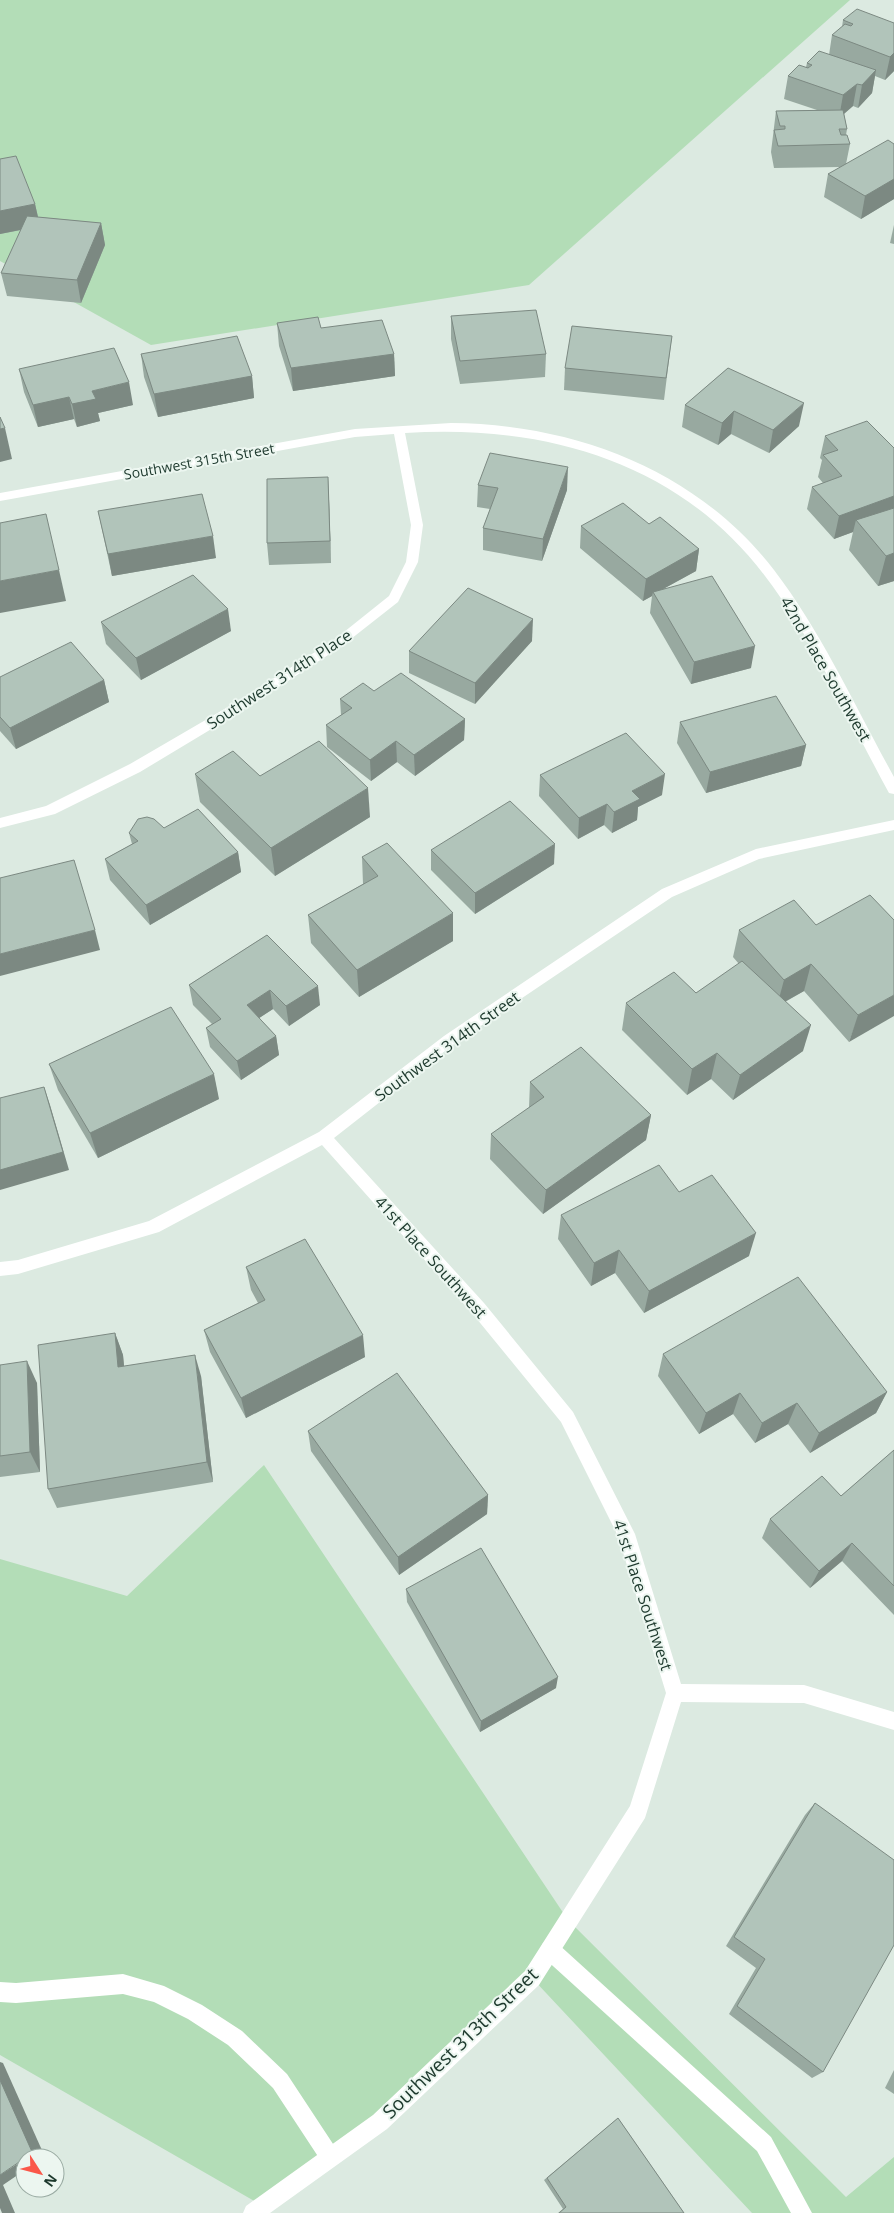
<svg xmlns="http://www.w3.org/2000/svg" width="894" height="2213" font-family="'Open Sans',sans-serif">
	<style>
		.green { fill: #b3ddb7 }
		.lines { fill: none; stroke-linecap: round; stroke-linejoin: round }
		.service { fill: #fff; fill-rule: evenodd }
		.minor { fill: #fff; fill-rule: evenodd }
		.wall { fill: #98a9a0 }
		.shaded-wall { fill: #7c8982 }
		.building { fill: #b1c4ba; stroke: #7c8982 }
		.labels { text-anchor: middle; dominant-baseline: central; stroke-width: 4; stroke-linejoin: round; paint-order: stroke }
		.far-street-label { font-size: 14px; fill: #1d392d; stroke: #ecf6f0 }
		.street-label { font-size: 16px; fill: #1d392d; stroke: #ecf6f0 }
		.near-street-label { font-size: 19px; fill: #1d392d; stroke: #ecf6f0 }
	</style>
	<rect width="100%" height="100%" fill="#dceae1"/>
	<g class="green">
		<polygon points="0,0 850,0 529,285 151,345 0,261"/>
		<polygon points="264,1465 568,1920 846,2197 894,2157 894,2213 752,2213 532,1978 380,2122 263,2206 0,2055 0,1559 127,1596"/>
	</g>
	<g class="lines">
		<g class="service">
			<polygon points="550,1940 557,1943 771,2137 812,2213 791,2213 757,2151 543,1957 540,1950 543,1943"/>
			<polygon points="123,1974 164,1986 202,2005 242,2031 287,2074 337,2150 340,2157 337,2164 330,2167 323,2164 273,2088 228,2045 188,2019 154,2002 123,1994 16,2003 0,2002 0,1982 16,1983"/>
		</g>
		<g class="minor">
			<path d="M 451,423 C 575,424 697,470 774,570 C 822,633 856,708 894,777 L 894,794 L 889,793 C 850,722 814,640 765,576 C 678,461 544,424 405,433 L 423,525 L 418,562 L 398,602 L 342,646 L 243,710 L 140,772 L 55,814 L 0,828 L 0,818 L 46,806 L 130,764 L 233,704 L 334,640 L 389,596 L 406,562 L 411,525 L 394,434 L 355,437 L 0,501 L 0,493 L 355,429 Z"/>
			<polygon points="894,820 894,830 759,859 672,897 454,1044 334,1138 484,1303 573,1412 635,1534 681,1684 804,1685 894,1712 894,1730 804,1703 681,1702 645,1818 539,1985 387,2129 270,2213 243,2213 246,2206 373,2115 525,1971 630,1806 666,1693 618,1536 561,1422 472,1313 322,1145 159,1232 18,1274 0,1276 0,1262 18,1260 149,1221 319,1132 444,1036 662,889 756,849"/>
		</g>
	</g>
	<g class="wall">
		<polygon points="843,20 894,23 894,71 885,80 875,76 872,93 858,108 853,106 844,114 847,129 846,135 850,144 846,164 894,144 894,199 861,219 824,197 828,174 841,167 774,168 771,152 776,111 817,110 784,99 788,76 806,67 807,63 829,55 832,35 842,27"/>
		<polygon points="0,159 35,204 38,217 101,223 105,245 81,303 7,296 1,273 21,230 0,234"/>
		<polygon points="894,225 894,244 890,243"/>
		<polygon points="451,316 546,354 545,377 460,384 451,339"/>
		<polygon points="277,323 321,328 394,354 395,376 293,391 279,346"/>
		<polygon points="672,336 664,400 564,390 565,368"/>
		<polygon points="141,354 252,376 254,398 158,417 144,377"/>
		<polygon points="728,368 799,426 769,453 731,434 718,445 682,427 685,405"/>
		<polygon points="19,369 133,405 98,413 100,421 77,427 74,419 38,427 24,392"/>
		<polygon points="825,436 894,448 894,581 878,586 849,550 853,532 834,539 807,509 812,487 823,483 818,477 822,460 820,458"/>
		<polygon points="328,477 329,499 331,563 269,565 267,543"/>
		<polygon points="478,485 567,490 542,561 483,550 483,528 490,509 477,507"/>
		<polygon points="98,511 216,558 112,576"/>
		<polygon points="649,524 699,549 696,571 665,588 751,668 691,684 650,613 652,596 643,601 580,548 581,526"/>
		<polygon points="101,622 231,631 141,680 106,644"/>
		<polygon points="532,641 475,704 409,673 409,651"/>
		<polygon points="0,677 104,680 109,702 16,749 0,731"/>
		<polygon points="374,691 465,719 464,740 415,776 397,762 371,781 327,747 326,725 341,715 340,699"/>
		<polygon points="680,722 806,745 801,766 706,793 677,743"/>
		<polygon points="195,774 260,776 370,817 275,876 200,802"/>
		<polygon points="540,775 662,795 638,807 637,820 612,833 604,825 578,839 539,796"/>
		<polygon points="164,828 238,852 241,872 150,925 110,880 105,859 132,844 129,833"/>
		<polygon points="431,850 554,864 475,914 431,870"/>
		<polygon points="362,857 453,941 359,997 311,943 308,915 363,884"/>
		<polygon points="894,920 849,1042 804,991 785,1002 803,1051 733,1100 711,1079 687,1095 622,1030 626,1003 696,993 739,964 733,957 739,930"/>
		<polygon points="267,935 320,1005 289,1026 273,1009 259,1018 276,1036 279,1055 241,1080 210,1047 206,1028 212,1024 193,1005 189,985"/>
		<polygon points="49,1064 219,1099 98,1158 58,1090"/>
		<polygon points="530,1082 651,1115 646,1140 543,1214 490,1159 491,1134 529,1108"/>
		<polygon points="679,1192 749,1256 644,1313 615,1273 591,1286 558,1239 561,1215"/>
		<polygon points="246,1267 365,1357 246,1418 210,1352 204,1330 258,1303 251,1290"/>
		<polygon points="115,1333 123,1355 124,1366 201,1376 213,1482 57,1508 48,1489"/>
		<polygon points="663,1354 887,1392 876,1413 810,1453 788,1424 755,1443 733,1414 699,1434 658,1376"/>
		<polygon points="0,1365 37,1383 40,1472 0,1477"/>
		<polygon points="308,1431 488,1495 487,1514 399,1575 311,1451"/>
		<polygon points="894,1450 894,1615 842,1561 810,1588 762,1538 770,1519 841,1496"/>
		<polygon points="406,1589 556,1688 480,1732 407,1602"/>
		<polygon points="815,1803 823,2072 812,2078 729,2014 756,1968 726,1946 805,1815"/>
		<polygon points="894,2070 894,2094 885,2088"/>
		<polygon points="618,2118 684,2213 558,2213 563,2209 544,2180"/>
	</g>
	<g class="shaded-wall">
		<polygon points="894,53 894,71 885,80 890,57"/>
		<polygon points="876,70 872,93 858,108 862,85"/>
		<polygon points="857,84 853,106 839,118 843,95"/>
		<polygon points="894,179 894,199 861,219 865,196"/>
		<polygon points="35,204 40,226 0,234 0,211"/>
		<polygon points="101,223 105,245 81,303 77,280"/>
		<polygon points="394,354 395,376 293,391 291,368"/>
		<polygon points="252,376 254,398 158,417 154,394"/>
		<polygon points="129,382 133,405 98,413 100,421 77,427 72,404 92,391"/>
		<polygon points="69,397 74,419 38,427 33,405"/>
		<polygon points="804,403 799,426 769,453 773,430"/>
		<polygon points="734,411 731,434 718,445 722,423"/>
		<polygon points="5,428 12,459 0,462 0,429"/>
		<polygon points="568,467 567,490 542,561 543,539"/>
		<polygon points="328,477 329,499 331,563 330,541"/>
		<polygon points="894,496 894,517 856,520 853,532 834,539 839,516"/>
		<polygon points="213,536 216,558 112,576 108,554"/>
		<polygon points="699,549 696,571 654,594 653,592 652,596 643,601 646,579"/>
		<polygon points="894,553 894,581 878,586 886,556"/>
		<polygon points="59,570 66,601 0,613 0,581"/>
		<polygon points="228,609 231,631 141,680 136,658"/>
		<polygon points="533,619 532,641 475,704 475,683"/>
		<polygon points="755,646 751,668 691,684 694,662"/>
		<polygon points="104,680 109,702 16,749 10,728"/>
		<polygon points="465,719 464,740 415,776 414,755"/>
		<polygon points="396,741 397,762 371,781 370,760"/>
		<polygon points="806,745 801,766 706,793 710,772"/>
		<polygon points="665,774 662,795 638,807 637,820 612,833 614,812 632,791"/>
		<polygon points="368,788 370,817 275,876 271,848"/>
		<polygon points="607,804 604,825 578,839 579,818"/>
		<polygon points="555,844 554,864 475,914 475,893"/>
		<polygon points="238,852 241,872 150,925 146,905"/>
		<polygon points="453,913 453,941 359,997 357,970"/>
		<polygon points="95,930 100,950 0,976 0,954"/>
		<polygon points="811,964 804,991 777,1006 784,980"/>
		<polygon points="318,986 320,1005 289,1026 286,1006"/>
		<polygon points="270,990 273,1009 250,1024 247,1005"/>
		<polygon points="894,995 894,1016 849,1042 858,1015"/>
		<polygon points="811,1025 803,1051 733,1100 740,1075"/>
		<polygon points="276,1036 279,1055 241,1080 237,1061"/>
		<polygon points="717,1053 711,1079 687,1095 692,1069"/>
		<polygon points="214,1074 219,1099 98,1158 90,1133"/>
		<polygon points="44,1087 50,1105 69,1170 0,1190 0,1170"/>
		<polygon points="651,1115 646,1140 543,1214 546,1190"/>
		<polygon points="756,1233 749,1256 644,1313 649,1291"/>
		<polygon points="619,1250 615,1273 591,1286 594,1263"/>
		<polygon points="115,1333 123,1355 126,1388 118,1367"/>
		<polygon points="363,1335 365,1357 246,1418 241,1398"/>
		<polygon points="195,1355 201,1376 213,1482 207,1462"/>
		<polygon points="27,1361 37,1383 40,1472 30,1452"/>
		<polygon points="887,1392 876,1413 810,1453 819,1433"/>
		<polygon points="740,1393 733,1414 699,1434 706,1413"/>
		<polygon points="797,1403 788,1424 755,1443 762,1423"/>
		<polygon points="488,1495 487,1514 399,1575 398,1557"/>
		<polygon points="852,1543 842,1561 810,1588 819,1571"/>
		<polygon points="558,1677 556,1688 480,1732 481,1721"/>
		<polygon points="0,2062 3,2063 45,2157 43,2158 26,2158 0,2080"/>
		<polygon points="25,2159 25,2170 3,2185 15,2213 2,2213 0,2208 0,2175"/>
	</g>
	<g class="building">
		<polygon points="857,9 894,23 894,53 890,57 832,35 845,24 851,26 853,24 843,20"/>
		<polygon points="819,51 876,70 862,85 857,84 843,95 788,76 799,65 808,68 812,65 807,63"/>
		<polygon points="843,110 847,129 839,129 841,135 847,135 850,144 778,146 774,130 785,129 785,126 780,126 776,111"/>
		<polygon points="888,140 894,144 894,179 865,196 828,174"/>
		<polygon points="16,156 35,204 0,211 0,159"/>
		<polygon points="27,216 101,223 77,280 1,273"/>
		<polygon points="536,310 546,354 460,361 451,316"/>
		<polygon points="318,317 321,328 382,320 394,354 291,368 277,323"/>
		<polygon points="572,326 672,336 666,378 565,368"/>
		<polygon points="237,336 252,376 154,394 141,354"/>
		<polygon points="114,348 129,382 92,391 96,399 72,404 69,397 33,405 19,369"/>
		<polygon points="728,368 804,403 773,430 734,411 722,423 685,405"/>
		<polygon points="0,417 5,428 0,429"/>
		<polygon points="867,421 894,448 894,496 839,516 812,487 842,476 823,455 838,450 825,436"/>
		<polygon points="490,453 568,467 543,539 483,528 498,488 478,485"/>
		<polygon points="328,477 330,541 267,543 267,479"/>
		<polygon points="202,494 213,536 108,554 98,511"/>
		<polygon points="623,503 649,524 660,517 699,549 646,579 581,526"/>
		<polygon points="894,508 894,553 886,556 856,520"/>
		<polygon points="46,514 59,570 0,581 0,523"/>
		<polygon points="193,575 228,609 136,658 101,622"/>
		<polygon points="712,576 755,646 694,662 653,592"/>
		<polygon points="468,588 533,619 475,683 409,651"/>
		<polygon points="71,642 104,680 10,728 0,717 0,677"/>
		<polygon points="401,673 465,719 414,755 396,741 370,760 326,725 352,708 340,699 363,683 374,691"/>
		<polygon points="776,696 806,745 710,772 680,722"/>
		<polygon points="626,733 665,774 632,791 640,799 614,812 607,804 579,818 540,775"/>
		<polygon points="319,741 368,788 271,848 195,774 233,751 260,776"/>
		<polygon points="510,801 555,844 475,893 431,850"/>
		<polygon points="198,809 238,852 146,905 105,859 138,841 129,833 138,819 147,817 154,819 164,828"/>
		<polygon points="387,843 453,913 357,970 308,915 378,876 362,857"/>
		<polygon points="74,860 95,930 0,954 0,878"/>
		<polygon points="870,895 894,920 894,995 858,1015 811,964 784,980 739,930 794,900 816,925"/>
		<polygon points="267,935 318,986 286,1006 270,990 247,1005 276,1036 237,1061 206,1028 221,1019 189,985"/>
		<polygon points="742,961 811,1025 740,1075 717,1053 692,1069 626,1003 674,972 696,993"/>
		<polygon points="171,1007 214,1074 90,1133 49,1064"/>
		<polygon points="581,1047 651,1115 546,1190 491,1134 544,1097 530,1082"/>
		<polygon points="44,1087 63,1152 0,1170 0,1098"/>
		<polygon points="659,1165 679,1192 712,1175 756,1233 649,1291 619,1250 594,1263 561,1215"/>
		<polygon points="305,1239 363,1335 241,1398 204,1330 265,1300 246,1267"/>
		<polygon points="798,1277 887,1392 819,1433 797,1403 762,1423 740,1393 706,1413 663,1354"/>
		<polygon points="115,1333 118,1367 195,1355 207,1462 48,1489 38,1345"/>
		<polygon points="27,1361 30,1452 0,1456 0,1365"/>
		<polygon points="397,1373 488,1495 398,1557 308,1431"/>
		<polygon points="894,1450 894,1586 852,1543 819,1571 770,1519 822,1476 841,1496"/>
		<polygon points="481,1548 558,1677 481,1721 406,1589"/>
		<polygon points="815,1803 894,1860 894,1945 823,2072 737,2006 765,1959 734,1937"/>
		<polygon points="0,2080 33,2154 25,2158 0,2175"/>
		<polygon points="618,2118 684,2213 559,2213 566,2207 547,2178"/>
	</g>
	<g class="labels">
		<g class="far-street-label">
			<text transform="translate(199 461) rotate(-10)">Southwest 315th Street</text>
		</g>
		<g class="street-label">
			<text transform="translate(826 669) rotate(60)">42nd Place Southwest</text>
			<text transform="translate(279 679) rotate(-33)">Southwest 314th Place</text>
			<text transform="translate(447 1046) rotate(-36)">Southwest 314th Street</text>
			<text transform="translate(431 1257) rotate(48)">41st Place Southwest</text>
			<text transform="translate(643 1595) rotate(72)">41st Place Southwest</text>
		</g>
		<g class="near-street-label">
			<text transform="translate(460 2043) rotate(-44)">Southwest 313th Street</text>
		</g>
	</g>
	<g transform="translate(40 2173) rotate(126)"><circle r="24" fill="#ecf6f0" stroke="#99aaa2"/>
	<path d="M0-4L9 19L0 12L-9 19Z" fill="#fa5749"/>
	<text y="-8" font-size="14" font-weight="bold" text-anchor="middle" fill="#1d392d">N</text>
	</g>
</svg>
